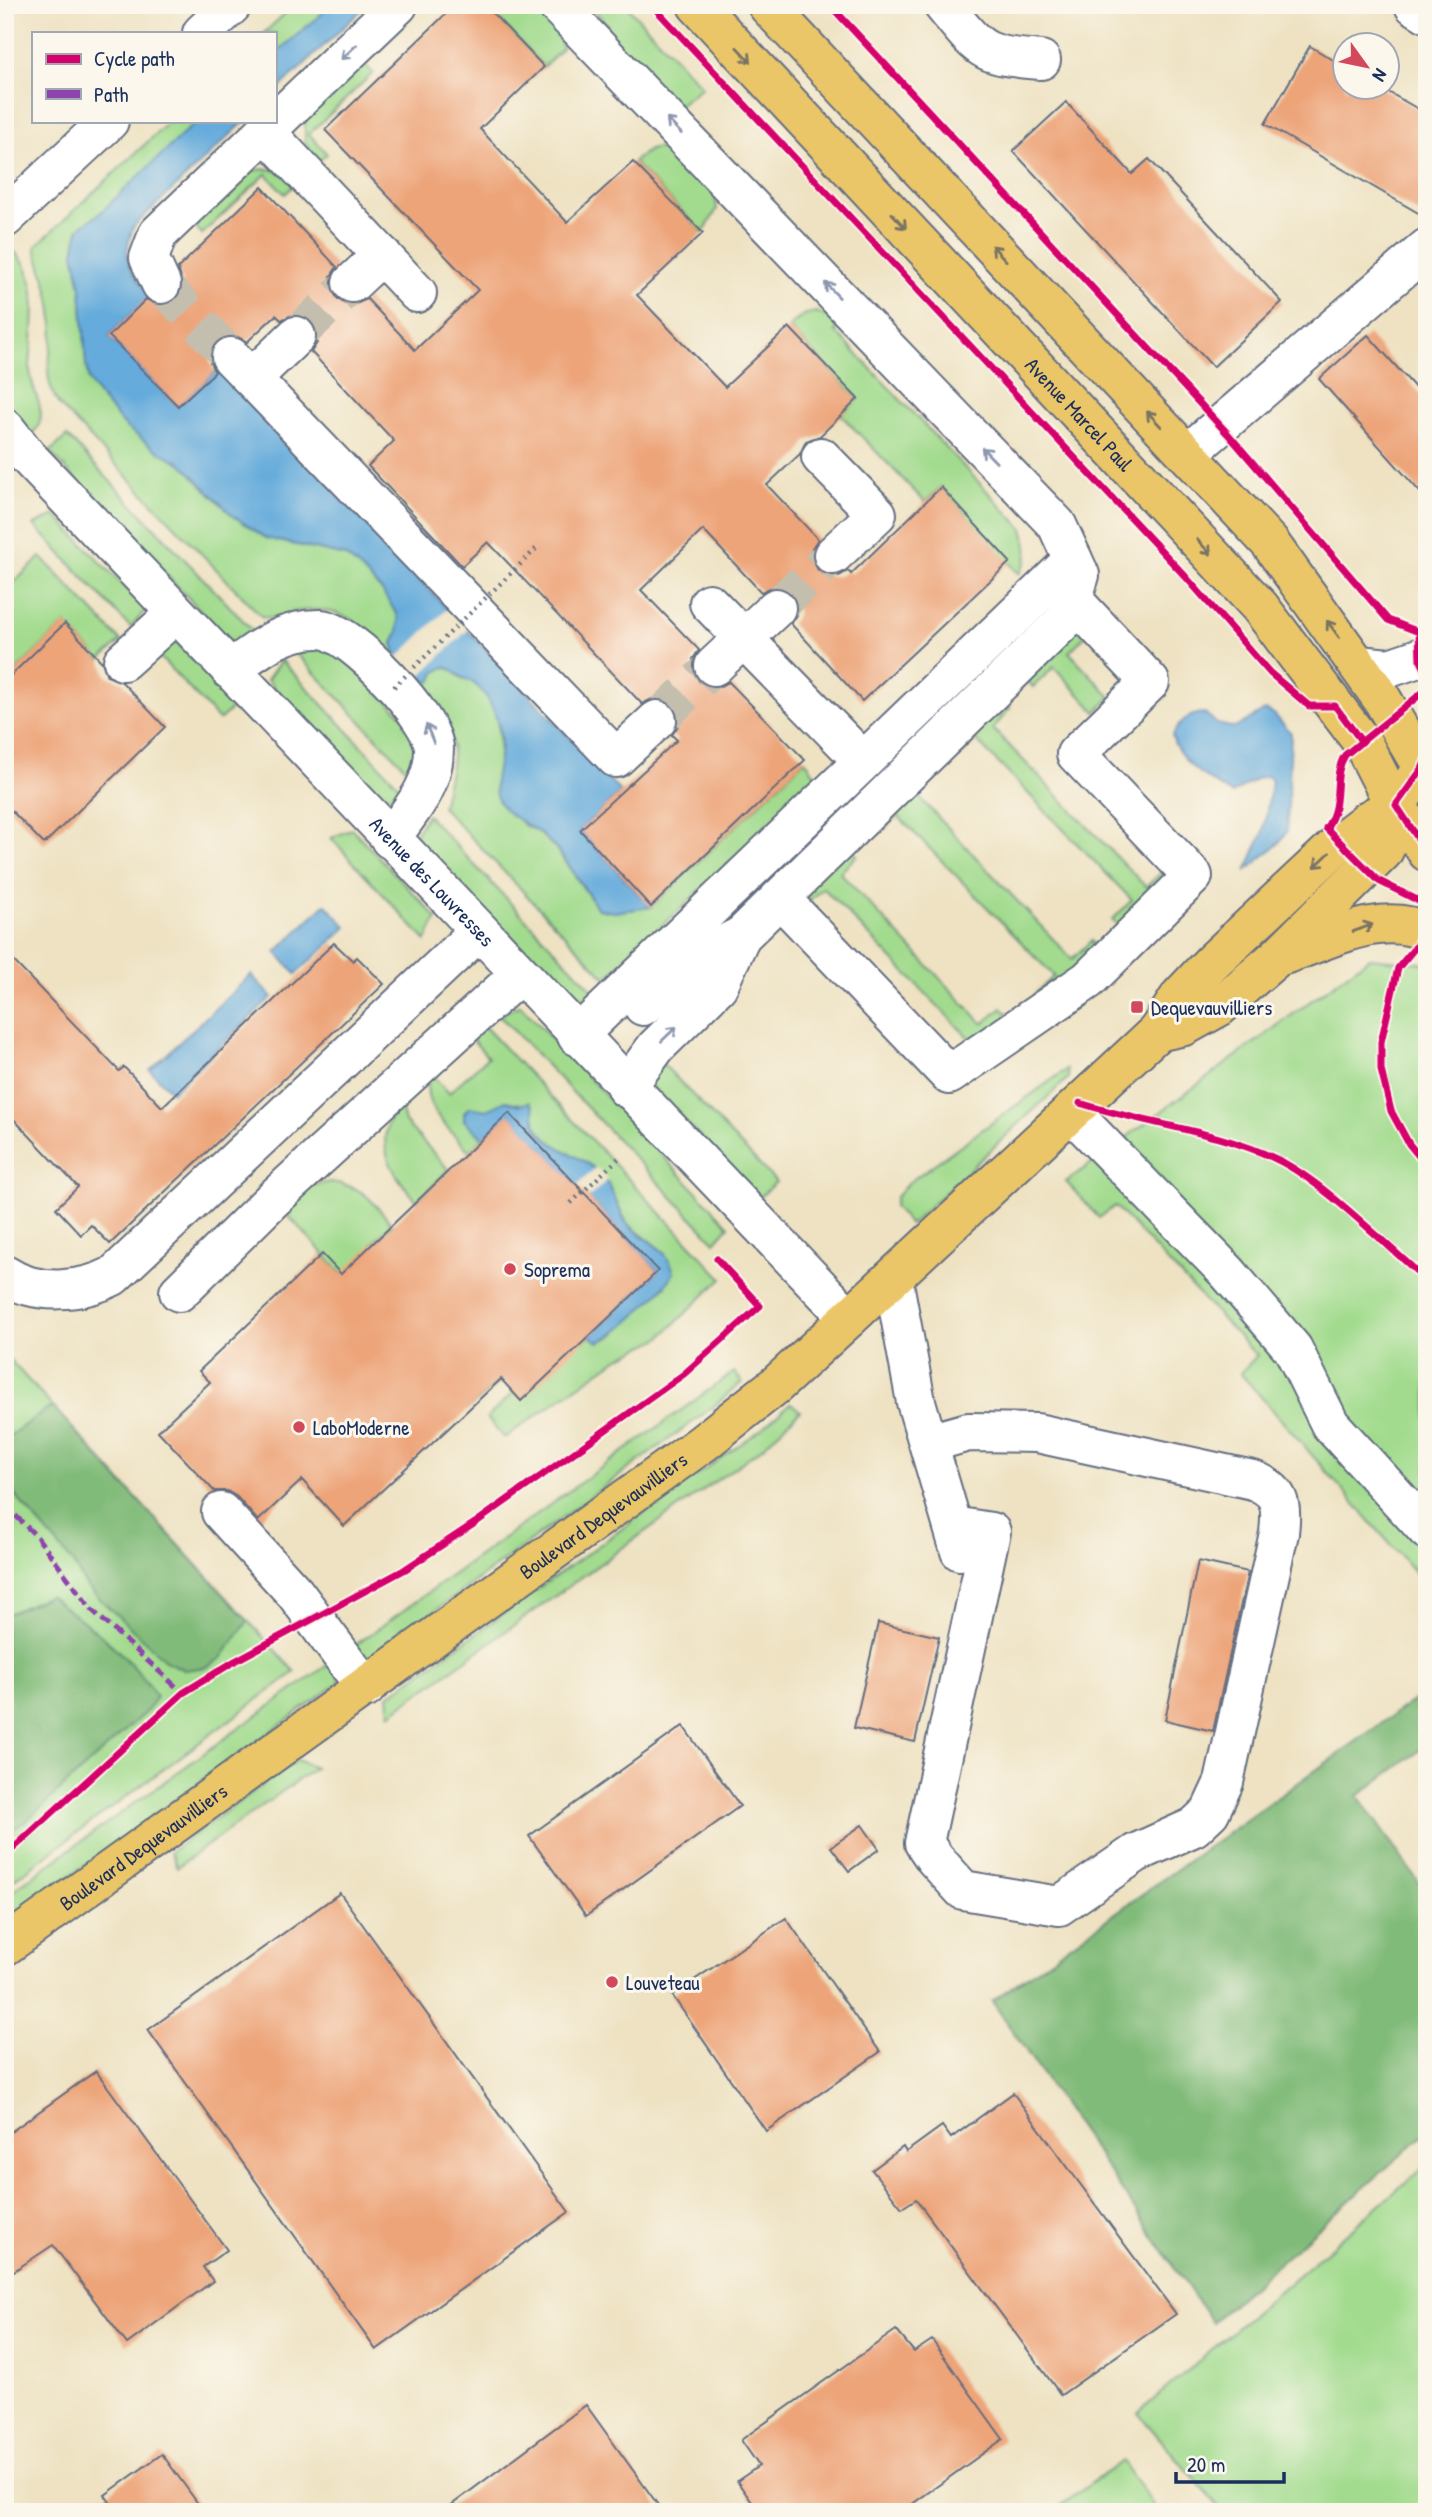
<svg xmlns="http://www.w3.org/2000/svg" width="1432" height="2517" font-family="'Patrick Hand',sans-serif">
	<style>
		.green { fill: #a2db8e; stroke: #5e8576; stroke-width: 2 }
		.forest { fill: #81bb79; stroke: #4e756c; stroke-width: 2 }
		.water { fill: #65abdb; stroke: #406d9c; stroke-width: 2 }
		.pier { fill: #eee2c2 }
		.building { fill: #eda479 }
		.lines { fill: none; stroke-linecap: round; stroke-linejoin: round }
		.minor-tunnel { stroke: #c4beae; stroke-width: 38; stroke-dasharray: 38 19; stroke-linecap: butt }
		.minor-casing { stroke: #656e81; stroke-width: 42 }
		.major-casing { stroke: #656e81; stroke-width: 42 }
		.path { stroke: #656e81; stroke-width: 4.5; stroke-dasharray: 2 5; stroke-linecap: butt }
		.minor { stroke: #fff; stroke-width: 38 }
		.major { stroke: #ebc669; stroke-width: 38 }
		.path-bridge { stroke: #656e81; stroke-width: 4.5; stroke-dasharray: 2 5; stroke-linecap: butt }
		.quiet { stroke: #8e44ad; stroke-width: 5; stroke-dasharray: 10 5; stroke-linecap: butt }
		.cycleway-casing { stroke: #fbf7ec; stroke-width: 11 }
		.cycleway { stroke: #d6006c; stroke-width: 7 }
		.oneway { stroke: #8d97ae }
		.oneway2 { stroke: #797363 }
		.poi-dot { fill: #d1495b; stroke: #fbf7ec; stroke-width: 2.5 }
		.labels { text-anchor: middle; dominant-baseline: central; stroke-width: 6; stroke-linejoin: round; paint-order: stroke }
		.street-label { font-size: 21px; fill: #1b2f5e; stroke: #fbf7ec }
		.poi-label { font-size: 21px; fill: #1b2f5e; stroke: #fbf7ec; text-anchor: start }
	</style>
	<rect width="100%" height="100%" fill="#fbf7ec"/>
	<filter id="ink" filterUnits="userSpaceOnUse"><feTurbulence type="fractalNoise" baseFrequency=".0143" numOctaves="2"/><feDisplacementMap in="SourceGraphic" scale="14" xChannelSelector="R" yChannelSelector="G"/><feConvolveMatrix kernelMatrix="1 2 1 2 8 2 1 2 1" color-interpolation-filters="sRGB"/></filter>
	<filter id="wash" filterUnits="userSpaceOnUse"><feTurbulence type="fractalNoise" baseFrequency=".00686" numOctaves="4" result="noise"/><feDisplacementMap in="SourceGraphic" scale="28" xChannelSelector="R" yChannelSelector="G"/><feGaussianBlur stdDeviation="1.57" result="paint"/><feColorMatrix in="noise" values="0 0 0 0 0 0 0 0 0 0 0 0 0 0 0 0 0 1.4 0 .05"/><feComposite in="paint" operator="in"/></filter>
	<g filter="url(#wash)">
		<rect width="100%" height="100%" fill="#eee2c2"/>
		<g class="green">
			<polygon points="294,5 332,5 275,54 275,33 264,33"/>
			<polygon points="485,5 540,5 560,29 562,48 544,67"/>
			<polygon points="589,5 626,5 702,87 673,109 602,32 607,24"/>
			<polygon points="361,61 373,73 309,134 327,154 317,162 305,141 305,119"/>
			<path d="M 170,121 L 197,121 L 100,213 L 79,228 L 74,253 L 81,287 L 86,365 L 89,381 L 98,395 L 126,427 L 158,451 L 181,463 L 232,515 L 266,538 L 345,556 L 361,569 L 382,591 L 398,616 L 398,632 L 393,643 L 396,654 L 393,656 C 361,624 342,603 293,612 C 280,615 273,620 261,616 L 59,405 C 39,372 53,358 53,326 C 53,299 43,273 35,247 Z"/>
			<polygon points="659,148 671,150 714,190 717,209 703,233 633,162 649,150"/>
			<polygon points="271,169 283,174 294,185 285,194 266,174 202,234 190,222 250,170"/>
			<path d="M 6,246 C 47,268 31,333 30,368 C 30,394 53,414 32,434 L 5,402 Z"/>
			<path d="M 816,312 L 843,323 L 835,331 L 1023,529 C 1028,546 1031,558 1019,574 L 941,487 L 925,502 L 841,415 L 858,399 L 789,327 L 803,315 Z"/>
			<polygon points="67,436 256,634 234,646 50,452"/>
			<polygon points="55,515 146,609 131,628 34,525"/>
			<polygon points="41,557 121,641 100,660 65,624 5,681 5,591"/>
			<polygon points="1079,624 1087,634 1069,652 1111,697 1096,712 1054,667 1033,687 1024,677"/>
			<polygon points="326,640 415,728 417,780 287,644"/>
			<polygon points="176,641 236,705 219,720 156,653"/>
			<polygon points="281,660 402,789 382,800 267,680"/>
			<path d="M 444,667 C 453,668 454,673 462,678 C 465,680 469,679 472,681 C 508,702 499,761 496,794 L 523,825 L 537,831 L 555,848 L 598,909 L 614,912 L 651,907 L 805,760 L 819,780 L 606,978 L 442,807 C 457,740 461,739 418,683 L 421,680 L 431,681 L 435,673 Z"/>
			<polygon points="1001,699 1010,708 993,729 1146,887 1165,869 1176,881 1124,931 1112,920 1132,900 976,740 959,758 951,747"/>
			<polygon points="928,769 935,778 918,796 1072,959 1091,941 1101,952 1033,996 1054,976 898,816 880,833 871,823"/>
			<polygon points="427,815 594,991 573,1003 414,836"/>
			<polygon points="352,829 437,918 426,941 331,838"/>
			<polygon points="847,846 857,855 840,873 983,1024 1002,1008 1014,1020 970,1039 823,888 805,904 795,893"/>
			<polygon points="1369,958 1422,963 1427,968 1427,1586 1240,1373 1257,1356 1115,1206 1099,1218 1066,1182"/>
			<polygon points="520,1005 729,1226 715,1242 499,1015"/>
			<path d="M 483,1025 L 722,1278 L 660,1338 L 617,1359 L 504,1438 L 487,1418 L 513,1393 L 590,1336 L 599,1342 L 611,1337 L 666,1286 L 664,1252 L 627,1223 L 611,1191 L 585,1163 L 556,1148 L 541,1133 L 534,1121 L 533,1106 L 506,1101 L 464,1120 L 483,1138 L 469,1151 C 449,1128 418,1106 430,1073 L 449,1093 L 488,1057 L 469,1036 Z"/>
			<polygon points="662,1063 776,1182 759,1198 649,1084"/>
			<polygon points="1067,1069 1068,1078 910,1225 894,1206 896,1197 908,1183"/>
			<path d="M 399,1100 L 405,1122 L 449,1170 L 417,1201 C 386,1166 373,1142 399,1100 Z"/>
			<path d="M 330,1182 C 364,1186 370,1199 392,1224 L 372,1244 L 502,1381 L 468,1409 L 281,1208 L 309,1186 Z"/>
			<polygon points="5,1359 9,1359 295,1672 5,1886"/>
			<polygon points="734,1372 742,1382 713,1407 368,1660 350,1649"/>
			<polygon points="791,1403 800,1411 762,1448 390,1714 388,1696 763,1428"/>
			<polygon points="333,1661 340,1682 5,1922 5,1896"/>
			<polygon points="297,1760 315,1768 177,1867 170,1852"/>
			<polygon points="1427,2164 1427,2512 1223,2512 1138,2413"/>
			<polygon points="1122,2461 1158,2512 1052,2512"/>
		</g>
		<g class="forest">
			<polygon points="54,1408 248,1621 221,1658 207,1667 185,1670 167,1662 87,1587 71,1560 5,1484 5,1439 47,1409"/>
			<path d="M 49,1596 C 87,1623 131,1656 156,1696 L 149,1709 L 26,1821 L 5,1834 L 5,1615 Z"/>
			<polygon points="1427,1691 1427,1745 1358,1796 1427,1894 1427,2132 1212,2322 992,2001"/>
		</g>
		<g class="water">
			<polygon points="332,5 367,5 275,92 275,54"/>
			<path d="M 197,121 L 245,121 L 134,226 C 120,259 129,270 151,295 L 109,336 L 178,406 L 219,368 L 621,792 L 580,830 L 651,907 L 614,912 L 598,909 C 580,883 564,852 539,833 C 524,821 503,816 496,795 C 492,781 500,760 501,747 C 502,723 488,688 466,679 C 457,676 454,668 444,667 L 435,673 L 431,682 L 421,680 L 396,654 L 393,643 L 398,632 L 398,616 L 382,591 L 361,569 L 345,556 L 266,538 L 232,515 L 181,463 L 158,451 L 126,427 L 98,395 L 89,381 L 86,365 L 81,287 L 74,253 L 79,228 L 100,213 Z"/>
			<path d="M 1265,710 L 1274,714 L 1291,733 L 1287,831 L 1279,843 L 1246,871 L 1263,833 L 1272,781 L 1268,776 L 1258,778 L 1232,794 C 1208,779 1180,764 1172,736 C 1181,721 1187,714 1205,713 L 1217,724 L 1235,728 Z"/>
			<polygon points="325,904 347,927 296,974 276,952"/>
			<polygon points="251,975 272,997 172,1092 150,1070"/>
			<path d="M 506,1101 L 520,1105 L 530,1102 C 537,1111 532,1123 540,1132 C 558,1152 585,1157 602,1175 C 614,1188 616,1209 627,1223 C 644,1242 668,1246 674,1273 C 663,1292 619,1333 599,1342 L 590,1336 L 658,1271 L 509,1114 L 483,1138 L 464,1120 L 464,1113 L 469,1107 L 487,1110 Z"/>
		</g>
		<g class="pier">
			<polygon points="451,605 471,627 416,680 396,659"/>
			<polygon points="596,1167 608,1179 586,1200 575,1188"/>
		</g>
		<g id="blocks">
			<g class="building">
				<polygon points="455,5 485,5 544,67 480,129 567,222 633,162 703,233 637,295 725,387 789,327 858,399 820,436 806,441 800,454 767,485 818,539 812,548 812,559 818,570 827,576 839,576 848,571 851,574 941,487 1010,562 862,701 791,624 797,615 797,604 791,593 782,587 772,587 761,592 703,530 641,590 699,650 693,659 693,670 699,681 708,687 718,687 729,682 805,760 651,907 580,830 677,740 672,735 678,726 678,715 673,706 663,699 652,699 642,704 488,542 462,566 368,466 394,441 311,352 317,343 317,332 311,320 301,315 292,315 281,320 276,315 247,342 236,336 226,336 216,341 210,352 210,362 215,372 178,406 109,336 146,299 160,306 171,304 178,297 183,285 178,268 262,187 337,267 331,276 331,287 337,298 345,304 356,304 367,299 415,350 478,290 325,130"/>
				<polygon points="1310,46 1345,67 1345,88 1381,88 1427,114 1427,218 1265,124"/>
				<polygon points="1066,102 1132,174 1149,159 1282,302 1213,367 1013,151"/>
				<polygon points="1368,335 1427,401 1427,500 1319,379"/>
				<polygon points="65,623 102,662 107,676 122,682 165,727 44,844 5,804 5,681"/>
				<polygon points="334,943 353,961 357,957 384,984 110,1244 91,1225 81,1235 56,1208 78,1187 5,1110 5,952 119,1071 124,1067 162,1107"/>
				<polygon points="509,1113 658,1271 521,1401 501,1379 344,1526 302,1480 258,1521 237,1497 227,1491 214,1491 158,1431 210,1382 199,1371 322,1254 341,1274"/>
				<polygon points="1198,1561 1248,1572 1213,1731 1165,1720"/>
				<polygon points="878,1623 939,1637 915,1742 854,1728"/>
				<polygon points="683,1726 740,1806 586,1916 529,1836"/>
				<polygon points="862,1825 879,1849 849,1871 831,1847"/>
				<polygon points="340,1893 569,2212 376,2350 148,2030"/>
				<polygon points="786,1918 880,2052 766,2131 672,1995"/>
				<polygon points="96,2071 227,2250 203,2267 213,2281 127,2344 53,2245 5,2277 5,2136"/>
				<polygon points="1013,2093 1176,2314 1061,2395 916,2199 902,2208 872,2170 903,2147 906,2152 942,2126 951,2138"/>
				<polygon points="896,2330 914,2352 932,2340 1003,2439 901,2512 759,2512 737,2481 759,2466 741,2440"/>
				<polygon points="586,2405 663,2512 442,2512"/>
				<polygon points="162,2454 204,2512 117,2512 105,2495"/>
			</g>
		</g>
	</g>
	<g filter="url(#ink)">
		<use href="#blocks" fill-opacity="0" stroke="#656e81" stroke-width="2"/>
		<g class="lines">
			<g class="minor-tunnel">
				<polyline points="161,284 231,357"/>
				<polyline points="296,336 352,283"/>
				<polyline points="776,608 833,555"/>
				<polyline points="657,720 714,666"/>
			</g>
			<defs>
				<g id="minor">
					<polyline points="557,5 1057,525 1080,575 1067,618 741,936"/>
					<path d="M 943,5 C 982,52 979,55 1041,60"/>
					<polyline points="1414,5 1427,13"/>
					<polyline points="202,33 232,5"/>
					<polyline points="265,131 417,293"/>
					<polyline points="5,218 109,121"/>
					<polyline points="352,283 382,255"/>
					<polyline points="161,284 149,258 158,234 398,5"/>
					<polyline points="231,357 616,758 657,720"/>
					<polyline points="252,378 296,336"/>
					<path id="s1" d="M 5,428 L 27,456 L 849,1318"/>
					<polyline points="1187,454 1427,248"/>
					<polyline points="821,457 877,514 833,555"/>
					<polyline points="709,603 863,761"/>
					<polyline points="123,661 176,613"/>
					<polyline points="1359,665 1389,668 1427,655"/>
					<polyline points="714,666 776,608"/>
					<path d="M 230,670 C 258,649 284,628 321,629 C 350,630 435,720 434,749 C 434,786 411,810 390,839"/>
					<polyline points="780,898 949,1075 1088,980 1193,876 1076,754 1150,682 1072,599"/>
					<polyline points="577,1036 1073,560"/>
					<polyline points="626,1088 656,1047 718,986 741,936 698,958 643,1006"/>
					<polyline points="1071,1112 1228,1273 1293,1349 1330,1424 1427,1530"/>
					<path d="M 5,1275 C 36,1296 82,1292 113,1276 L 478,932"/>
					<polyline points="893,1278 916,1402 960,1551"/>
					<polyline points="179,1292 272,1200 519,975"/>
					<path d="M 929,1443 L 968,1432 L 1037,1433 L 1253,1480 C 1281,1491 1282,1504 1279,1533 L 1224,1782 L 1210,1812 L 1194,1827 L 1136,1853 L 1059,1906 L 963,1890 L 935,1859 L 924,1843 L 991,1532 L 953,1526"/>
					<polyline points="221,1512 295,1593 366,1688"/>
				</g>
				<g id="major">
					<path id="s2" d="M 697,5 L 1260,607 L 1362,742 L 1386,789 L 1427,852"/>
					<polyline points="767,5 1270,543 1382,699 1427,776"/>
					<path d="M 1284,955 C 1330,940 1379,910 1427,932"/>
					<polyline points="1157,1032 1185,1026 1219,1007 1276,958 1383,852 1392,834 1396,805"/>
					<path id="s3" d="M 5,1946 L 703,1443 L 776,1385 L 849,1318 L 1157,1032 L 1180,996 L 1212,962 L 1341,841 L 1368,820 L 1396,805 L 1422,769"/>
				</g>
			</defs>
			<use href="#minor" class="minor-casing"/>
			<use href="#major" class="major-casing"/>
			<polyline class="path" points="571,1203 620,1157"/>
			<use href="#minor" class="minor"/>
			<use href="#major" class="major"/>
			<polyline class="path-bridge" points="394,687 539,546"/>
			<polyline class="quiet" points="5,1505 37,1537 92,1610 183,1693"/>
			<defs>
				<g id="cycleway">
					<polyline points="652,5 1185,576 1270,673 1309,706 1335,706 1362,742"/>
					<polyline points="830,5 1228,434 1388,620 1419,632 1420,659 1427,673"/>
					<path d="M 1427,689 L 1345,755 C 1331,777 1344,803 1326,828 L 1379,881 L 1427,905"/>
					<polyline points="1427,758 1422,769 1396,805 1427,852"/>
					<polyline points="1427,911 1418,944 1398,968 1381,1042 1381,1070 1391,1111 1409,1144 1427,1166"/>
					<path d="M 1080,1103 C 1144,1124 1215,1130 1276,1159 C 1323,1181 1385,1245 1427,1280"/>
					<polyline points="5,1856 183,1693 235,1661 404,1570 475,1523 684,1374 760,1306 717,1259"/>
				</g>
			</defs>
			<use href="#cycleway" class="cycleway-casing"/>
			<use href="#cycleway" class="cycleway"/>
		</g>
		<defs><path id="oneway-shaft" d="M-6 0H5M1.5-3L5.5 0L1.5 3" fill="none" stroke-width="1.6" stroke-linecap="round" stroke-linejoin="round" transform="scale(1.75)"/></defs>
		<g class="oneway">
			<use href="#oneway-shaft" transform="translate(349 52) rotate(137)"/>
			<use href="#oneway-shaft" transform="translate(674 126) rotate(-134)"/>
			<use href="#oneway-shaft" transform="translate(832 290) rotate(-134)"/>
			<use href="#oneway-shaft" transform="translate(989 455) rotate(-134)"/>
			<use href="#oneway-shaft" transform="translate(430 734) rotate(-112)"/>
			<use href="#oneway-shaft" transform="translate(669 1034) rotate(-44)"/>
		</g>
		<g class="oneway2">
			<use href="#oneway-shaft" transform="translate(744 55) rotate(47)"/>
			<use href="#oneway-shaft" transform="translate(899 221) rotate(47)"/>
			<use href="#oneway-shaft" transform="translate(999 253) rotate(-133)"/>
			<use href="#oneway-shaft" transform="translate(1154 419) rotate(-133)"/>
			<use href="#oneway-shaft" transform="translate(1204 547) rotate(47)"/>
			<use href="#oneway-shaft" transform="translate(1333 629) rotate(-126)"/>
			<use href="#oneway-shaft" transform="translate(1322 860) rotate(136)"/>
			<use href="#oneway-shaft" transform="translate(1363 928) rotate(-20)"/>
		</g>
	</g>
	<g class="poi-dot">
		<rect x="1130" y="1000" width="14" height="14" rx="3.5"/>
		<circle cx="510" cy="1269" r="7"/>
		<circle cx="299" cy="1427" r="7"/>
		<circle cx="612" cy="1982" r="7"/>
	</g>
	<g class="labels">
		<g class="street-label">
			<text stroke="none"><textPath href="#s2" startOffset="560">Avenue Marcel Paul</textPath></text>
			<text stroke="none"><textPath href="#s1" startOffset="623">Avenue des Louvresses</textPath></text>
			<text stroke="none"><textPath href="#s3" startOffset="737">Boulevard Dequevauvilliers</textPath></text>
			<text stroke="none"><textPath href="#s3" startOffset="170">Boulevard Dequevauvilliers</textPath></text>
		</g>
		<g class="poi-label">
			<text x="1151" y="1007">Dequevauvilliers</text>
			<text x="524" y="1269">Soprema</text>
			<text x="313" y="1427">LaboModerne</text>
			<text x="626" y="1982">Louveteau</text>
		</g>
	</g>
	<rect width="1432" height="2517" fill="none" stroke="#fbf7ec" stroke-width="28"/>
	<rect x="32" y="32" width="245" height="91" fill="#fbf7ec" stroke="#a1a7b3" stroke-width="2"/>
	<rect x="46" y="54" width="35" height="10" fill="#d6006c" stroke="#a1a7b3" stroke-width="2"/>
	<text x="94" y="66" font-size="21" fill="#1b2f5e">Cycle path</text>
	<rect x="46" y="89" width="35" height="10" fill="#8e44ad" stroke="#a1a7b3" stroke-width="2"/>
	<text x="94" y="102" font-size="21" fill="#1b2f5e">Path</text>
	<g transform="translate(1366 66) rotate(123)"><circle r="33" fill="#fbf7ec" stroke="#a1a7b3" stroke-width="2"/>
	<path d="M0-5L12 26L0 18L-12 26Z" fill="#d1495b"/>
	<text y="-10" font-size="19" font-weight="bold" text-anchor="middle" fill="#1b2f5e">N</text>
	</g>
	<path d="M1176 2472v10h108v-10" fill="none" stroke="#1b2f5e" stroke-width="3.5"/>
	<text x="1187" y="2472" font-size="21" fill="#1b2f5e" stroke="#fbf7ec" stroke-width="5" paint-order="stroke">20 m</text>
</svg>
